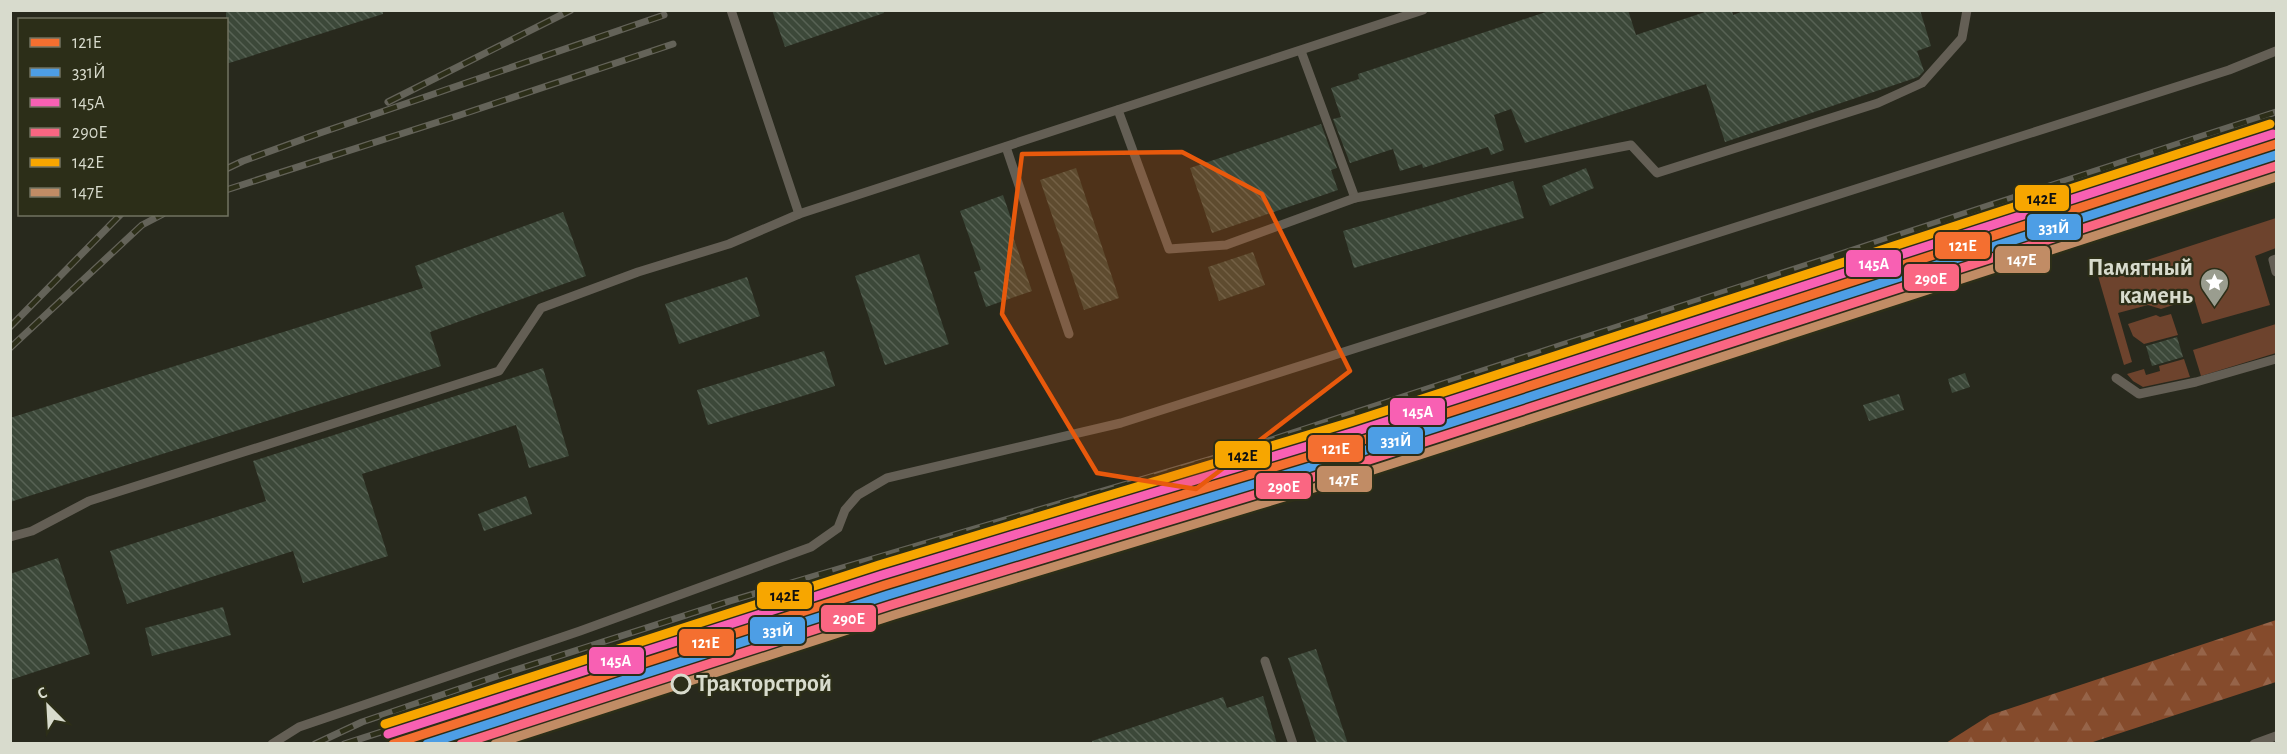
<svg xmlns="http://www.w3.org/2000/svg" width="2287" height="754" font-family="'Alegreya Sans',sans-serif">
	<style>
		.green { fill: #6d432d }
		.forest { fill: url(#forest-firs) }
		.building { fill: url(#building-back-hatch) }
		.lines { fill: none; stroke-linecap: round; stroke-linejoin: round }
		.service { stroke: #645f55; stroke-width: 9 }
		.rail-casing { stroke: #646359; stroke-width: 7 }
		.rail { stroke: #2c2e18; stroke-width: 4.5; stroke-dasharray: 14; stroke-linecap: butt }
		.rail-1-casing { stroke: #2c2e18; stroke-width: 14 }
		.rail-2-casing { stroke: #2c2e18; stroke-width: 14 }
		.rail-3-casing { stroke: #2c2e18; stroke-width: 14 }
		.rail-4-casing { stroke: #2c2e18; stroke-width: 14 }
		.rail-5-casing { stroke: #2c2e18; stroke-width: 14 }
		.rail-6-casing { stroke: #2c2e18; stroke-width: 14 }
		.rail-1 { stroke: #f46f30; stroke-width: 9 }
		.rail-2 { stroke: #4d9ee5; stroke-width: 9 }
		.rail-3 { stroke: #f860b3; stroke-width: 9 }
		.rail-4 { stroke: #fa6682; stroke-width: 9 }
		.rail-5 { stroke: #f7a600; stroke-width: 9 }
		.rail-6 { stroke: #c18c65; stroke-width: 9 }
		.marked { fill: #e8590c; fill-opacity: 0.2; stroke: #e8590c; stroke-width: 4.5; stroke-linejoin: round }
		.stop-dot { fill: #2c2e18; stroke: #d8dbcd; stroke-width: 3 }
		.labels { text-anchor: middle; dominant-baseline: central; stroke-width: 4.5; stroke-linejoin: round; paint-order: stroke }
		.poi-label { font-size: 24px; font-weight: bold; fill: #d8dbcd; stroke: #2c2e18; text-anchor: end }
		.stop-label { font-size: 24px; font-weight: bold; fill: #d8dbcd; stroke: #2c2e18; text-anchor: start }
		.line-badge { stroke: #2c2e18; stroke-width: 2 }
		.badge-label { font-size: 16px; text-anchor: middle; font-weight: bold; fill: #fff }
		.pale-badge-label { font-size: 16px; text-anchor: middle; font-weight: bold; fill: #111 }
	</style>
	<defs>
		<pattern id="forest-firs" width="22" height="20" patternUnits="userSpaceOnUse" patternTransform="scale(1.5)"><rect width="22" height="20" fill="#854b2c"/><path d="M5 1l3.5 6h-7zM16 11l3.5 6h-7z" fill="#966449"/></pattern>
		<pattern id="building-back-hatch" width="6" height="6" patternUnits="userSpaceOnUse" patternTransform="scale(1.5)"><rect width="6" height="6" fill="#3c4839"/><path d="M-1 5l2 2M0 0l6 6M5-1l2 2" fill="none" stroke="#576254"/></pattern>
	</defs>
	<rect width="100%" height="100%" fill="#28291d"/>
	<g class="green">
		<polygon points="2276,218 2276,248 2255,256 2270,305 2202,324 2194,298 2161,309 2148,305 2118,313 2132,362 2124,365 2098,276"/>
		<polygon points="2171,314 2178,335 2144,344 2133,336 2128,324 2156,315 2160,317"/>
		<polygon points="2276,324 2276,353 2201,376 2193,350"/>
		<polygon points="2184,359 2190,377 2143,387 2133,381 2127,374 2144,369 2146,375 2160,371 2159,366"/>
	</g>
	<polygon class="forest" points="2276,620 2276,682 2090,743 1946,743 1990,715"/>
	<g class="building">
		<polygon points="226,10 383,10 383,14 226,64"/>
		<polygon points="772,10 883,10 884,13 785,47"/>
		<polygon points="1552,10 1628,10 1636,35 1711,10 1732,10 1733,15 1746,10 1920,10 1931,46 1917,51 1924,71 1918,77 1725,142 1706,84 1525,143 1511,109 1494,115 1504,150 1491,155 1488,147 1423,168 1422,164 1400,171 1393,149 1350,163 1333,119 1341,117 1331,88 1359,79 1358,74"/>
		<polygon points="1321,124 1337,168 1331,170 1338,190 1212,233 1190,168"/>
		<polygon points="1076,168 1119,298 1084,310 1040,180"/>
		<polygon points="1586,168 1594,188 1550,206 1542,186"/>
		<polygon points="1513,181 1524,218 1354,268 1343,231"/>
		<polygon points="1003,195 1015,230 1011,231 1032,291 986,307 974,272 981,270 960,211"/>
		<polygon points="563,212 586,276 430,332 441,366 10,502 10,418 423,288 415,266"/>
		<polygon points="1253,252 1265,285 1219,301 1208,267"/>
		<polygon points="919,254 949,344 885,365 855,276"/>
		<polygon points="747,277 760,316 679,344 665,304"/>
		<polygon points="2177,337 2183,357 2152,366 2146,346"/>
		<polygon points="824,351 835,386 708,425 697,390"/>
		<polygon points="543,368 569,456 529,468 516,425 362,474 388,556 303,583 293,551 127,604 110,551 266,501 253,461"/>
		<polygon points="1965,373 1970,387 1952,393 1948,379"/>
		<polygon points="1899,394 1904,410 1869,421 1863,405"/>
		<polygon points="526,496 532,514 484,531 478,514"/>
		<polygon points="58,558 90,654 10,680 10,574"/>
		<polygon points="223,607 231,635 152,656 145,628"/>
		<polygon points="1316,649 1348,744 1317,744 1288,658"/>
		<polygon points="1263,696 1277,744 1093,744 1092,741 1223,697 1227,708"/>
	</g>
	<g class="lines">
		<g class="service">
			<polyline points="731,10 799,214"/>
			<polyline points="1301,51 1355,198"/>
			<polyline points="1118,110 1169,249 1226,245 1355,198 1631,145 1657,173 1878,103 1922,83 1962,38 1967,10"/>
			<polyline points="1006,147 1069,334"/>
			<polyline points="2276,259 2273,260 2276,272"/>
			<polyline points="2116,378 2139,394 2196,382 2276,359"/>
			<polyline points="10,537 32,531 89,501 499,371 541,308 638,272 729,244 799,214 1423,10"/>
			<polyline points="1265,661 1293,744"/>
			<polyline points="272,744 299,727 580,631 811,547 838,528 845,510 858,495 887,478 1121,423 2229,70 2276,51"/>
			<polyline points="2254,744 2276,736"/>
		</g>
		<defs>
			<g id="rail">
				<polyline points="388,102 571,10"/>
				<polyline points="226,169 243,161 320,133 664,15"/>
				<polyline points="226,190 460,115 673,44"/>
				<polyline points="10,327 121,214"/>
				<polyline points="10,348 142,225 163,214"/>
				<polyline points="315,744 362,722 509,672 730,601 1225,455 2276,112"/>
				<polyline points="344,744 874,574 1331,437 2276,127"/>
			</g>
		</defs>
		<use href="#rail" class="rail-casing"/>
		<use href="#rail" class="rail"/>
		<defs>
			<polyline id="rail-1" points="393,744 885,585 1357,442 2276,144"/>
			<polyline id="rail-2" points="427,744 888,595 1360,452 2276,155"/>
			<polyline id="rail-3" points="388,734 882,575 1354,432 2273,134"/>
			<polyline id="rail-4" points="461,744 891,605 1363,462 2276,166"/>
			<polyline id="rail-5" points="385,724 879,565 1351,422 2270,124"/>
			<polyline id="rail-6" points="495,744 894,615 1367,472 2276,177"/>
		</defs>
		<use href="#rail-1" class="rail-1-casing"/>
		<use href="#rail-2" class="rail-2-casing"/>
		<use href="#rail-3" class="rail-3-casing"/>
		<use href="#rail-4" class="rail-4-casing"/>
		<use href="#rail-5" class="rail-5-casing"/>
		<use href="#rail-6" class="rail-6-casing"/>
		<use href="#rail-1" class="rail-1"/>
		<use href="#rail-2" class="rail-2"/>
		<use href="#rail-3" class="rail-3"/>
		<use href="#rail-4" class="rail-4"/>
		<use href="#rail-5" class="rail-5"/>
		<use href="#rail-6" class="rail-6"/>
	</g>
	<path class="marked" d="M 1182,152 L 1262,194 L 1350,371 L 1196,489 L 1097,473 L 1002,314 L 1022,154 Z"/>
	<defs>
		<symbol id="sight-pin" viewBox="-11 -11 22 30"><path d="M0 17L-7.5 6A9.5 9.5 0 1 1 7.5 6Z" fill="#9a9d8f" stroke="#2c2e18"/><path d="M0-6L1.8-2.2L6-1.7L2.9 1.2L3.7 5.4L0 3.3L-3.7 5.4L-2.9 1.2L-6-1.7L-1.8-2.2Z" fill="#fff"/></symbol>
	</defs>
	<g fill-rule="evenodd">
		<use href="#sight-pin" x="2198" y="266" width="33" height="45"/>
	</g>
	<circle class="stop-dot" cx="681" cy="684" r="9"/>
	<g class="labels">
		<g class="poi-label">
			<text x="2193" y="268">Памятный<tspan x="2193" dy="28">камень</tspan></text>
		</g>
		<g class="stop-label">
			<text x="696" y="684">Тракторстрой</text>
		</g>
	</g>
	<g class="line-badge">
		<rect x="2014" y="184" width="56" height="28" rx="6" fill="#f7a600"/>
		<rect x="2026" y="213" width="56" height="28" rx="6" fill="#4d9ee5"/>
		<rect x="1934" y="231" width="57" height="29" rx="6" fill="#f46f30"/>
		<rect x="1994" y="245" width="57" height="29" rx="6" fill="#c18c65"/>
		<rect x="1845" y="249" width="57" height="29" rx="6" fill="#f860b3"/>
		<rect x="1903" y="263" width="57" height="29" rx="6" fill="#fa6682"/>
		<rect x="1389" y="397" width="57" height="29" rx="6" fill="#f860b3"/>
		<rect x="1367" y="426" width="57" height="29" rx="6" fill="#4d9ee5"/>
		<rect x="1307" y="434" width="57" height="29" rx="6" fill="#f46f30"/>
		<rect x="1214" y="440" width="57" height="29" rx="6" fill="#f7a600"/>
		<rect x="1316" y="465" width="57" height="28" rx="6" fill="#c18c65"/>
		<rect x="1255" y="472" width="57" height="28" rx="6" fill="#fa6682"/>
		<rect x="756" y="581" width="57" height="29" rx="6" fill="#f7a600"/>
		<rect x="820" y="604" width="57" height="29" rx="6" fill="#fa6682"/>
		<rect x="749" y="616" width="57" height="29" rx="6" fill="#4d9ee5"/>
		<rect x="678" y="628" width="57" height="29" rx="6" fill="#f46f30"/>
		<rect x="588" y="646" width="57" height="29" rx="6" fill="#f860b3"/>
	</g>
	<g class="badge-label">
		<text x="2054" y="233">331Й</text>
		<text x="1963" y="251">121Е</text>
		<text x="2022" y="265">147Е</text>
		<text x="1874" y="269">145А</text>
		<text x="1931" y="284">290Е</text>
		<text x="1418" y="417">145А</text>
		<text x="1396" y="446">331Й</text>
		<text x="1336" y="454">121Е</text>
		<text x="1344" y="485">147Е</text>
		<text x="1284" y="492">290Е</text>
		<text x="849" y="624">290Е</text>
		<text x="778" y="636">331Й</text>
		<text x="706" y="648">121Е</text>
		<text x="616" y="666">145А</text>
	</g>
	<g class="pale-badge-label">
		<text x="2042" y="204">142Е</text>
		<text x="1243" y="461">142Е</text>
		<text x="785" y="601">142Е</text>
	</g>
	<rect width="2287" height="754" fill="none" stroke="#d8dbcd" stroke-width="24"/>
	<rect x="18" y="18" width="210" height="198" fill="#2c2e18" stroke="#717360" stroke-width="1.5"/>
	<rect x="30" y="38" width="30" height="9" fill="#f46f30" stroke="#717360" stroke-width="1.5"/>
	<text x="72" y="48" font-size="18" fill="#d8dbcd">121Е</text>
	<rect x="30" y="68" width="30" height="9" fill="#4d9ee5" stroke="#717360" stroke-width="1.5"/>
	<text x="72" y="78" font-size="18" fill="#d8dbcd">331Й</text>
	<rect x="30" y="98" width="30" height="9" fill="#f860b3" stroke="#717360" stroke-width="1.5"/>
	<text x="72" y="108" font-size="18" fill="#d8dbcd">145А</text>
	<rect x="30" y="128" width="30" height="9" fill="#fa6682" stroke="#717360" stroke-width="1.5"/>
	<text x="72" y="138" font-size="18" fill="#d8dbcd">290Е</text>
	<rect x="30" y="158" width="30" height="9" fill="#f7a600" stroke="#717360" stroke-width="1.5"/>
	<text x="72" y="168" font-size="18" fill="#d8dbcd">142Е</text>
	<rect x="30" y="188" width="30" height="9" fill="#c18c65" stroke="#717360" stroke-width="1.5"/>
	<text x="72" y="198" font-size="18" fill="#d8dbcd">147Е</text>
	<g transform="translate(48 706) rotate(336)" stroke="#2c2e18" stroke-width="4.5" paint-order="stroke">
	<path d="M0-4.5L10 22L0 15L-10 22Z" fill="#d8dbcd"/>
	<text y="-9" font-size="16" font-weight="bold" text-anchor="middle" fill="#d8dbcd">С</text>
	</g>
</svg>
